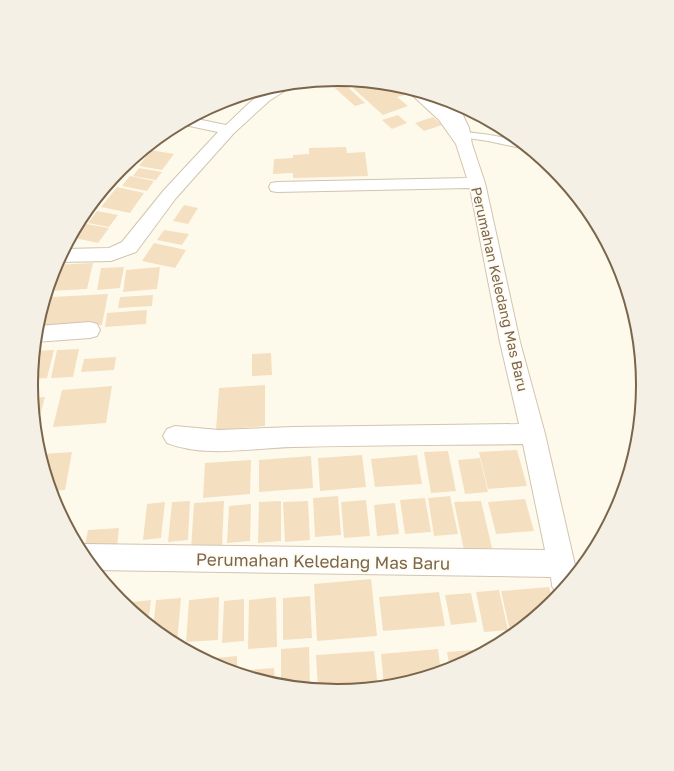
<svg xmlns="http://www.w3.org/2000/svg" width="674" height="771" font-family="'Golos Text',sans-serif">
	<style>
		.building { fill: #f5dfc1 }
		.lines { fill: none; stroke-linecap: round; stroke-linejoin: round }
		.service-casing { stroke: #d2c4af; stroke-width: 2 }
		.minor-casing { stroke: #d2c4af; stroke-width: 2 }
		.service { fill: #fff; fill-rule: evenodd }
		.minor { fill: #fff; fill-rule: evenodd }
		.labels { text-anchor: middle; dominant-baseline: central; stroke-width: 4; stroke-linejoin: round; paint-order: stroke }
		.street-label { font-size: 14px; fill: #7b654b; stroke: #fffcf3 }
		.near-street-label { font-size: 17px; fill: #7b654b; stroke: #fffcf3 }
		.rim { fill: none; stroke: #7b654b; stroke-width: 2 }
	</style>
	<rect width="100%" height="100%" fill="#fefaeb"/>
	<g class="building">
		<polygon points="340,80 365,103 355,106 327,81"/>
		<polygon points="371,83 382,84 388,89 395,87 405,95 397,97 408,106 383,115 353,88"/>
		<polygon points="398,115 407,123 392,129 382,120"/>
		<polygon points="433,117 442,125 424,131 415,123"/>
		<polygon points="346,147 347,153 365,152 368,176 293,178 293,173 273,174 274,159 293,158 293,155 309,154 309,148"/>
		<polygon points="151,150 174,154 162,170 139,166"/>
		<polygon points="137,156 142,157 134,167 130,166 113,187 107,186 121,169"/>
		<polygon points="139,168 162,172 156,180 133,176"/>
		<polygon points="130,176 154,181 147,191 122,186"/>
		<polygon points="117,187 144,193 130,213 101,207"/>
		<polygon points="93,202 97,203 86,217 82,216"/>
		<polygon points="184,205 198,208 188,224 173,221"/>
		<polygon points="97,211 118,215 109,227 88,223"/>
		<polygon points="86,224 109,228 98,243 75,238"/>
		<polygon points="164,230 189,234 182,245 157,240"/>
		<polygon points="154,243 186,250 175,268 142,261"/>
		<polygon points="93,263 87,289 49,291 56,265"/>
		<polygon points="124,267 120,288 97,290 101,268"/>
		<polygon points="160,267 157,289 123,292 126,270"/>
		<polygon points="108,294 102,325 43,329 51,297"/>
		<polygon points="153,295 152,306 118,308 120,297"/>
		<polygon points="46,296 48,296 40,325 37,325"/>
		<polygon points="147,310 146,324 105,327 107,313"/>
		<polygon points="79,349 73,377 51,378 57,350"/>
		<polygon points="54,350 47,378 32,379 34,351"/>
		<polygon points="271,353 272,375 252,376 252,354"/>
		<polygon points="116,357 114,370 81,372 84,359"/>
		<polygon points="265,385 265,426 216,430 219,388"/>
		<polygon points="112,386 106,423 53,427 62,390"/>
		<polygon points="45,397 39,419 34,419 32,398"/>
		<polygon points="517,450 527,486 488,489 479,452"/>
		<polygon points="448,451 456,491 431,493 424,452"/>
		<polygon points="72,452 65,490 51,491 42,461 43,454"/>
		<polygon points="362,455 366,487 320,491 318,458"/>
		<polygon points="417,455 422,484 375,487 371,459"/>
		<polygon points="311,456 313,488 259,492 259,460"/>
		<polygon points="480,458 488,492 465,494 458,460"/>
		<polygon points="251,460 250,494 203,498 205,463"/>
		<polygon points="338,496 341,535 315,537 313,498"/>
		<polygon points="450,496 458,534 434,536 428,498"/>
		<polygon points="425,498 431,532 405,534 400,500"/>
		<polygon points="525,499 534,531 496,534 488,502"/>
		<polygon points="366,500 370,536 344,538 341,502"/>
		<polygon points="190,501 188,540 168,542 172,502"/>
		<polygon points="224,501 222,546 191,549 194,503"/>
		<polygon points="281,501 281,541 258,543 259,502"/>
		<polygon points="308,501 310,540 285,542 283,502"/>
		<polygon points="481,501 492,548 464,550 454,502"/>
		<polygon points="165,502 161,538 143,540 147,504"/>
		<polygon points="395,503 399,534 377,536 374,505"/>
		<polygon points="251,504 250,541 227,543 229,506"/>
		<polygon points="119,528 117,547 84,550 88,530"/>
		<polygon points="371,579 377,636 317,641 314,584"/>
		<polygon points="549,587 553,602 511,636 501,591"/>
		<polygon points="499,590 508,630 484,632 476,592"/>
		<polygon points="439,592 445,626 383,631 379,597"/>
		<polygon points="471,593 477,622 451,625 445,595"/>
		<polygon points="310,596 312,638 283,640 283,598"/>
		<polygon points="219,597 218,640 186,642 189,600"/>
		<polygon points="276,597 277,647 248,649 249,600"/>
		<polygon points="181,598 177,643 173,643 153,629 156,600"/>
		<polygon points="244,599 244,641 222,643 224,601"/>
		<polygon points="151,600 148,625 123,604 123,603"/>
		<polygon points="309,647 310,689 281,686 281,649"/>
		<polygon points="493,647 480,654 479,649"/>
		<polygon points="438,649 441,672 396,686 384,687 381,654"/>
		<polygon points="473,650 474,657 450,669 447,652"/>
		<polygon points="374,651 378,688 337,691 318,690 316,655"/>
		<polygon points="237,656 237,673 220,668 203,659"/>
		<polygon points="274,668 275,685 248,677 248,670"/>
	</g>
	<g class="lines">
		<defs>
			<path id="service" d="M 457,131 C 480,134 512,135 530,150 L 488,141 L 454,136 L 454,132 Z"/>
			<g id="minor">
				<path d="M 290,84 L 289,88 L 269,101 L 234,133 L 176,198 L 136,252 L 111,261 L 58,262 L 64,249 L 109,248 L 122,242 L 164,190 L 218,132 L 180,124 L 192,118 L 226,125 C 247,106 260,87 290,84 Z"/>
				<path d="M 410,89 L 449,101 L 462,113 L 469,128 L 472,144 L 485,183 L 520,342 L 545,434 L 577,574 L 558,596 L 552,586 L 551,577 L 95,570 L 78,546 L 84,544 L 545,550 L 523,444 C 447,445 370,445 293,447 C 252,448 206,458 167,443 L 163,436 L 167,429 L 175,426 L 219,430 L 293,427 L 519,424 L 500,342 L 470,188 L 277,192 L 271,191 L 269,187 L 271,183 L 277,182 L 467,178 L 456,144 L 439,120 L 411,94 L 409,91 Z"/>
				<polygon points="90,322 97,324 100,330 97,336 90,338 35,342 37,326"/>
			</g>
		</defs>
		<use href="#service" class="service-casing"/>
		<use href="#minor" class="minor-casing"/>
		<use href="#service" class="service"/>
		<use href="#minor" class="minor"/>
	</g>
	<g class="labels">
		<g class="street-label">
			<text transform="translate(500 289) rotate(77)">Perumahan Keledang Mas Baru</text>
		</g>
		<g class="near-street-label">
			<text transform="translate(323 561) rotate(1)">Perumahan Keledang Mas Baru</text>
		</g>
	</g>
	<path d="M0 0H674V771H0ZM38 385a299 299 0 1 1 598 0a299 299 0 1 1-598 0Z" fill="#f4f0e6" fill-rule="evenodd"/>
	<path class="rim" d="M38 385a299 299 0 1 1 598 0a299 299 0 1 1-598 0Z"/>
</svg>
